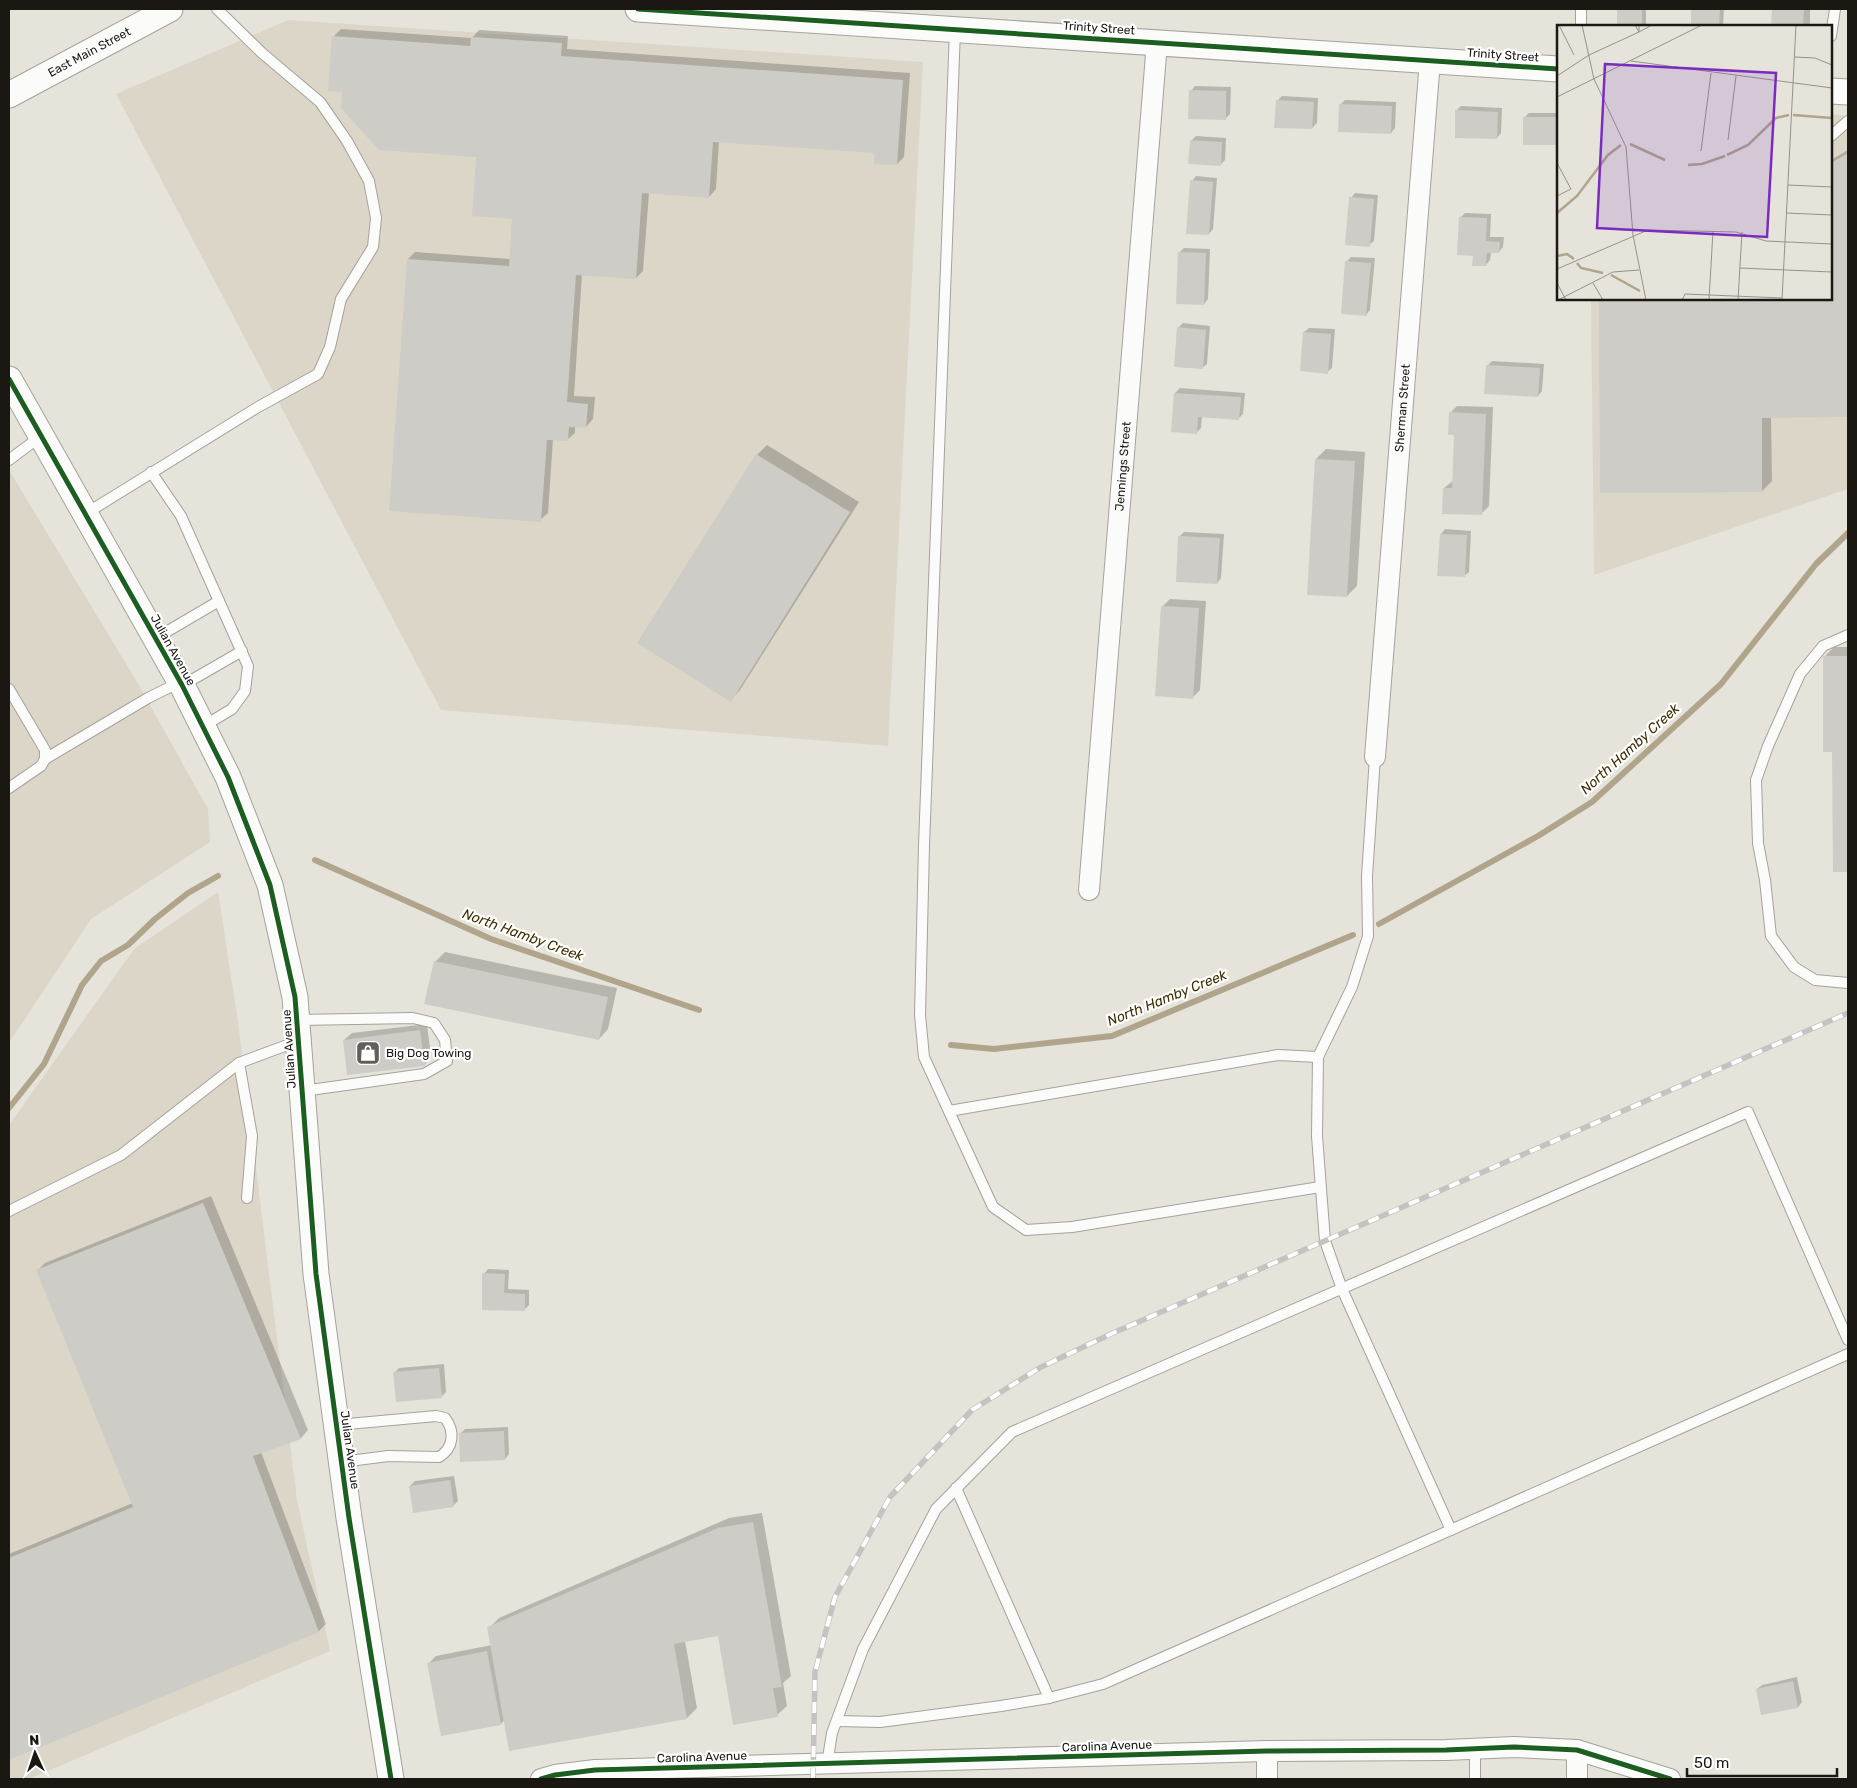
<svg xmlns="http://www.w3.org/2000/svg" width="1857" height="1788" font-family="Rubik,sans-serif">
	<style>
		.built { fill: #dcd6c8 }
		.shadow { fill: #0003 }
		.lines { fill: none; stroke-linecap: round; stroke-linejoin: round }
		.stream { stroke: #b0a48b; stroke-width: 6 }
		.building { fill: #ceccc6 }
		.service-casing { stroke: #a4a29c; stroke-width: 12 }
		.minor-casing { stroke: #a4a29c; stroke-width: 22 }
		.tertiary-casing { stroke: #a4a29c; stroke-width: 27 }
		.service { stroke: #fbfbfa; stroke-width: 10 }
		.minor { stroke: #fbfbfa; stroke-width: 20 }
		.tertiary { stroke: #fbfbfa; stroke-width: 25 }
		.rail-casing { stroke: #c4c3c1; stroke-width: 5.5 }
		.rail { stroke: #fff; stroke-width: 4; stroke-dasharray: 11; stroke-linecap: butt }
		.cycleway-casing { stroke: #fff; stroke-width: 8 }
		.cycleway { stroke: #1b5e20; stroke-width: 5 }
		.labels { text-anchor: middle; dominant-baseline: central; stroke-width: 4.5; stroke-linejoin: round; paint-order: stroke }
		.street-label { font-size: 12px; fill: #1b1814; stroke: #fff }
		.poi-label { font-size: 12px; fill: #1b1814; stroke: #fff; text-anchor: start }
		.water-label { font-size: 14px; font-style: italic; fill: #412f02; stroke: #fff }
		.inset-river { fill: none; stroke: #b0a48b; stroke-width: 2.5 }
		.inset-road { fill: none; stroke: #95928b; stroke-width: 1 }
		.view { fill: #7b2cbf; fill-opacity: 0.15; stroke: #7b2cbf; stroke-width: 2.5 }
		.inset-edge { fill: none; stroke: #1b1814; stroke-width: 2.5 }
	</style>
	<rect width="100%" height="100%" fill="#e6e3db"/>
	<g class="built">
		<polygon points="288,20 923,62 888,746 441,710 116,94"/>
		<polygon points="1831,114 1848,116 1848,489 1594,575 1591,299 1831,299"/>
		<polygon points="9,470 137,682 208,809 210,842 91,919 9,1043"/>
		<polygon points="218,892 238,1022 297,1500 330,1651 29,1779 9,1779 9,1125 134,949"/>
	</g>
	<g class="shadow">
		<rect x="1618" y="9" width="28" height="17"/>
		<polygon points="1693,9 1724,9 1723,26 1692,26"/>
		<polygon points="1773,9 1810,9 1810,26 1772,26"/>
		<polygon points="341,29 472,38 479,30 568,36 567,49 910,73 904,157 897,164 876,152 719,141 716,189 709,197 649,193 643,271 636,278 582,274 574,396 595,397 593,419 586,427 575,426 575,433 567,440 553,439 548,513 540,520 408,259 415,252 511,259 514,218 477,155 343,90 333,37"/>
		<polygon points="1195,86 1231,87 1230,114 1225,119 1191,91"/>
		<polygon points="1282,96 1318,98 1317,123 1312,128 1277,101"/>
		<polygon points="1345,100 1396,102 1395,128 1391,133 1340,105"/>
		<polygon points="1461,106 1502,108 1501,133 1497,138 1456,111"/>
		<polygon points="1529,113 1558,113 1558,143 1525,144 1524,118"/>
		<polygon points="1196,136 1226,138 1225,160 1220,165 1191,141"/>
		<polygon points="1848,150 1848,416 1771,416 1772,481 1762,491 1602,492 1601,299 1831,299 1831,160"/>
		<polygon points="1196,176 1217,178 1213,229 1209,234 1192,181"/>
		<polygon points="1355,193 1378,195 1374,241 1369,245 1351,198"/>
		<polygon points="1465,213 1491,214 1490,237 1504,237 1503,247 1499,252 1491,252 1490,260 1486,265 1474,255 1460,218"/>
		<polygon points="1184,248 1210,249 1208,299 1204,304 1179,253"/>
		<polygon points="1351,257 1375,258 1370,310 1366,315 1347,261"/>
		<polygon points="1183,323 1210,326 1207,364 1202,368 1178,328"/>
		<polygon points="1309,328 1335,329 1332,368 1327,372 1304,332"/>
		<polygon points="1492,361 1544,364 1542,391 1538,396 1487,366"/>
		<polygon points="1180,388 1245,393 1243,414 1239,418 1202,416 1201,428 1197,432 1175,393"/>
		<polygon points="1457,406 1493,407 1489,506 1481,514 1444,488 1453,481 1455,434 1450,413"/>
		<polygon points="767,445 859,502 740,690 731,700 639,642 757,455"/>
		<polygon points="1326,449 1365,452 1357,586 1347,596 1316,459"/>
		<polygon points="1445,529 1471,531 1469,572 1464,576 1441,534"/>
		<polygon points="1184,532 1224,534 1221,578 1217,583 1180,536"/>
		<polygon points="1170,599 1206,601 1200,690 1193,697 1162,607"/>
		<polygon points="1834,647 1848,647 1848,871 1834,871 1833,751 1824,657"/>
		<polygon points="445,952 617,988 608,1029 599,1039 435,962"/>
		<polygon points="427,1024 431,1058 424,1065 344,1040 352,1033"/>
		<polygon points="211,1196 308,1430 301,1438 261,1452 326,1624 319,1631 9,1759 9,1554 133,1503 38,1270 45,1263"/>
		<polygon points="488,1269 509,1270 508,1289 529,1290 529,1305 524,1310 483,1309 484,1274"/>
		<polygon points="444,1364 446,1392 442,1396 394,1373 399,1368"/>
		<polygon points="508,1427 509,1454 505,1459 460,1434 465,1429"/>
		<polygon points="454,1476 458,1501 453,1506 410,1486 415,1481"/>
		<polygon points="762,1513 791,1676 783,1683 787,1706 777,1715 719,1635 685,1641 697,1708 687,1718 505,1719 501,1724 429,1663 436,1656 492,1645 489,1628 499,1618 729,1518"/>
		<polygon points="1797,1677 1802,1702 1798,1707 1762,1714 1757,1689 1762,1685"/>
	</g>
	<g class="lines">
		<g class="stream">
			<polyline points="315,860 491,939 699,1010"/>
			<polyline points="1379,924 1538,836 1592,802 1721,684 1816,564 1848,533"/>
			<polyline points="951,1045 994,1049 1112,1036 1353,935"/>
			<polyline points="9,1108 44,1064 82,985 101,961 128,945 155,919 188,893 218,876"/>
		</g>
	</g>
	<g class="building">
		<rect x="1617" y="9" width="25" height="17"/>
		<polygon points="1691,9 1720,9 1719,26 1691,26"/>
		<polygon points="1772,9 1804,9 1803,26 1771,26"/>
		<polygon points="332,36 470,46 471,37 562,43 561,56 903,80 897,165 874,164 874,153 713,142 709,198 642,193 636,279 576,275 567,402 588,404 586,428 569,427 568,441 547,440 541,522 389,511 407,259 509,266 512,219 472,216 476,157 379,150 341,108 342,92 328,91"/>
		<polygon points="1189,90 1226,91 1226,120 1188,119"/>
		<polygon points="1276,100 1314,102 1312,129 1274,128"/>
		<polygon points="1339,104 1392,106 1391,134 1338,132"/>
		<polygon points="1455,110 1498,112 1497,139 1455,138"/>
		<rect x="1523" y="117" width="35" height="28"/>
		<polygon points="1190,140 1222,142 1221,166 1188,164"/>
		<polygon points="1848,153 1848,417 1762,418 1762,492 1600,493 1599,299 1831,299 1831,163"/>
		<polygon points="1190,180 1213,182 1209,235 1186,234"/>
		<polygon points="1349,197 1374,199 1370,247 1345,245"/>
		<polygon points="1459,217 1487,218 1486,241 1500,242 1499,253 1487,253 1486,266 1472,266 1473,256 1457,255"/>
		<polygon points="1178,252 1206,253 1204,305 1176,304"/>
		<polygon points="1345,261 1371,263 1366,316 1341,314"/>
		<polygon points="1177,327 1206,330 1203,369 1174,367"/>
		<polygon points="1303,332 1331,334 1328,374 1300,371"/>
		<polygon points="1486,365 1540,368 1538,397 1484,394"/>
		<polygon points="1174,393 1241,397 1239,420 1198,417 1197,434 1171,432"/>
		<polygon points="1449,412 1486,414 1482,515 1442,514 1443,488 1452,488 1454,435 1448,435"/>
		<polygon points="756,454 850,512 731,702 637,643"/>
		<polygon points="1315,459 1355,461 1347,597 1307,595"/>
		<polygon points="1440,534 1467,535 1465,577 1437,576"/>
		<polygon points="1178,536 1220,538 1217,584 1176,582"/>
		<polygon points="1161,606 1199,608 1193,699 1155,696"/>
		<polygon points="1823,656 1847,656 1848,872 1833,872 1832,752 1823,752"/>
		<polygon points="434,961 608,997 599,1040 424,1004"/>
		<polygon points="420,1030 425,1066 347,1075 343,1040"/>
		<polygon points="203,1203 301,1439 253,1456 319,1632 9,1760 9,1558 133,1507 36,1270"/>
		<polygon points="482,1273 505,1274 504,1293 525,1294 525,1311 482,1310"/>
		<polygon points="439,1368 442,1398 396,1402 393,1372"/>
		<polygon points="504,1431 505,1460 460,1462 459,1433"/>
		<polygon points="450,1480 454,1507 413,1513 409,1486"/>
		<polygon points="753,1522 782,1687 773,1688 778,1717 733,1725 718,1636 674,1644 687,1719 509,1751 487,1627 718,1528"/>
		<polygon points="487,1651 501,1725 441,1736 427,1663"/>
		<polygon points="1793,1681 1798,1708 1761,1715 1756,1689"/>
	</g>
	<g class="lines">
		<defs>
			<g id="service">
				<polyline points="1581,26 1581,9"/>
				<polyline points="955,30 924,845 920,1015 924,1057 993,1207 1026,1230 1072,1227 1320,1187"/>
				<polyline points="1831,36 1835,9"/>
				<polyline points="1831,136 1848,121"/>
				<polyline points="9,460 41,436"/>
				<polyline points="151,472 181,516 248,666 245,691 232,709 202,727"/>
				<polyline points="85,514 258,407 318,374 330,347 341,299 373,247 376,218 369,181 347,141 320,102 262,53 217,9"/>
				<polyline points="1848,635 1823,646 1800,674 1768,746 1756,780 1758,843 1765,880 1771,936 1794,967 1815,980 1848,983"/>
				<polyline points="156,638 219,601"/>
				<polyline points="183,685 242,651"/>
				<polyline points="9,689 45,750 45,759 41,766 9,788"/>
				<polyline points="1375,757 1367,876 1368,936 1352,987 1318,1057 1317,1136 1325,1241 1342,1289 1451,1530"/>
				<polyline points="45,759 148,698 180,682"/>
				<polyline points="297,1020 413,1018 434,1023 445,1040 447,1061 424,1074 303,1091"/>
				<polyline points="239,1063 252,1136 247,1198"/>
				<polyline points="949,1111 1278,1055 1318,1057"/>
				<polyline points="9,1211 121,1155 239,1063 298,1041"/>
				<path d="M 337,1425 L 436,1416 L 445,1418 C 455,1431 454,1448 439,1457 L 388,1456 L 342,1462"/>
				<polyline points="956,1488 1049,1698"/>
				<polyline points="837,1721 880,1722 1001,1706 1049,1698 1103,1684 1848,1354"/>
				<polyline points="1475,1749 1475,1779"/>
				<polyline points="827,1764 832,1733 863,1649 936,1509 1012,1432 1748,1112 1848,1340"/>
			</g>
			<g id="minor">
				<path id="s1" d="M 1375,757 L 1430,60"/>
				<path id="s2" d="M 1089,890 L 1157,42"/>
				<polyline points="541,1779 555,1775 595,1770 1267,1751 1446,1750 1514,1747 1577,1750 1670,1779"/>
				<polyline points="1267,1779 1267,1751"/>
				<polyline points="1577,1779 1577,1750"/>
			</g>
			<g id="tertiary">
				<polyline points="638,9 1558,69"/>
				<polyline points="1831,91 1848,92"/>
				<path id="s3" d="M 9,95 L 170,9"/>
				<polyline points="9,379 182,685 228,777 270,885 295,997 316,1274 349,1518 391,1779"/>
			</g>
		</defs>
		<use href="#service" class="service-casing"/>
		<use href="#minor" class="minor-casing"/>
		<use href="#tertiary" class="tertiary-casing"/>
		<use href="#service" class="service"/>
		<use href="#minor" class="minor"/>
		<use href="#tertiary" class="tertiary"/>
		<defs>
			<polyline id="rail" points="813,1779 815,1672 835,1597 890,1497 972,1410 1041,1367 1113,1333 1848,1013"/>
		</defs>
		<use href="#rail" class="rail-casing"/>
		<use href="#rail" class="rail"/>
		<defs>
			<g id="cycleway">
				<polyline points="638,9 1558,69"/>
				<polyline points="9,379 182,685 228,777 270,885 295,997 316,1274 349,1518 391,1779"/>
				<polyline points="541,1779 555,1775 595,1770 1267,1751 1446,1750 1514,1747 1577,1750 1670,1779"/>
			</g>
		</defs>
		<use href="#cycleway" class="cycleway-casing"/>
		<use href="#cycleway" class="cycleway"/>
	</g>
	<defs>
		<symbol id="shop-square" viewBox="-11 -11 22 22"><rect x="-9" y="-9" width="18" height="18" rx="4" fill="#625f5a" stroke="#fff"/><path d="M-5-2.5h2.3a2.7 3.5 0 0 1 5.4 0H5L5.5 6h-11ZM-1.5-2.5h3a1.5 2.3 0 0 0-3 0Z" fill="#fff"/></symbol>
	</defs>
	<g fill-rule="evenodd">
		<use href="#shop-square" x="354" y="1039" width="28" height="28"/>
	</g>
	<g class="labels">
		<g class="street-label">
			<text transform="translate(1099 28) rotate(4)">Trinity Street</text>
			<text stroke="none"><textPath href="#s3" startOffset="91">East Main Street</textPath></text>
			<text transform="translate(1503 55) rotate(4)">Trinity Street</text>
			<text stroke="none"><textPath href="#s1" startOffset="350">Sherman Street</textPath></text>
			<text stroke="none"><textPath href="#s2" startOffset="425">Jennings Street</textPath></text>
			<text transform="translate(173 650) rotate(61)">Julian Avenue</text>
			<text transform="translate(289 1049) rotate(-94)">Julian Avenue</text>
			<text transform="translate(350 1450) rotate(82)">Julian Avenue</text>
			<text transform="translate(1107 1746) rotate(-2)">Carolina Avenue</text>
			<text transform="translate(702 1757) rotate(-2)">Carolina Avenue</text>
		</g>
		<g class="poi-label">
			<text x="386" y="1053">Big Dog Towing</text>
		</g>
		<g class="water-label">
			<text transform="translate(1630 749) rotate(-42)">North Hamby Creek</text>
			<text transform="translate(523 935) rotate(20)">North Hamby Creek</text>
			<text transform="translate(1167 998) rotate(-22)">North Hamby Creek</text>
		</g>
	</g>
	<g transform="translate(1557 25)">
		<rect width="275" height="275" fill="#e6e3db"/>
		<path class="inset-river" d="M 236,90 L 275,93M 73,119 L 108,135M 170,130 L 191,120 L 219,93 L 232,90M 131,140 L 145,139 L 168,131M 0,188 L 20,171 L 51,130 L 64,120M 0,231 L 10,229 L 17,234M 20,238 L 24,243 L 46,248M 54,250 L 83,266"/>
		<path class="inset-road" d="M 2,0 L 17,30M 25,0 L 37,54 L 69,122 L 76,210 L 89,275M 78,0 L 82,7 L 95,0M 238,32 L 258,33 L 275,40M 74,36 L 275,63M 0,51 L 32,30 L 82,7 L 82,0M 0,72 L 145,0M 171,115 L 179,51M 144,126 L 154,48M 0,138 L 14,164 L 0,171M 231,160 L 275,162M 229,188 L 275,190M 183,243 L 275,247M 0,244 L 91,205 L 179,207 L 209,216 L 275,219M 0,258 L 9,275M 36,258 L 46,275M 1,275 L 56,247 L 82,245M 125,275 L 128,269 L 225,273M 152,275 L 156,206M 181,275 L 185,207M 225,275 L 239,0"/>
		<path class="view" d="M 48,39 L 219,48 L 210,212 L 40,203 Z"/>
		<rect width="275" height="275" class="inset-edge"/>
	</g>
	<rect width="1857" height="1788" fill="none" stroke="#1b1814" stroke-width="20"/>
	<g transform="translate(35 1753) rotate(357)" stroke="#ffffff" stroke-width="4" paint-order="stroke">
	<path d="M0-4L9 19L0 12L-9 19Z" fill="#1b1814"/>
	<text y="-8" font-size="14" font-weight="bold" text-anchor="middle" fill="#1b1814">N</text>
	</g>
	<path d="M1687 1768v8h150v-8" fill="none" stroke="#1b1814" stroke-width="2.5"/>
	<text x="1694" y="1768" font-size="15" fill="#1b1814" stroke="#ffffff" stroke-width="4" paint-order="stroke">50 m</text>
</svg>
